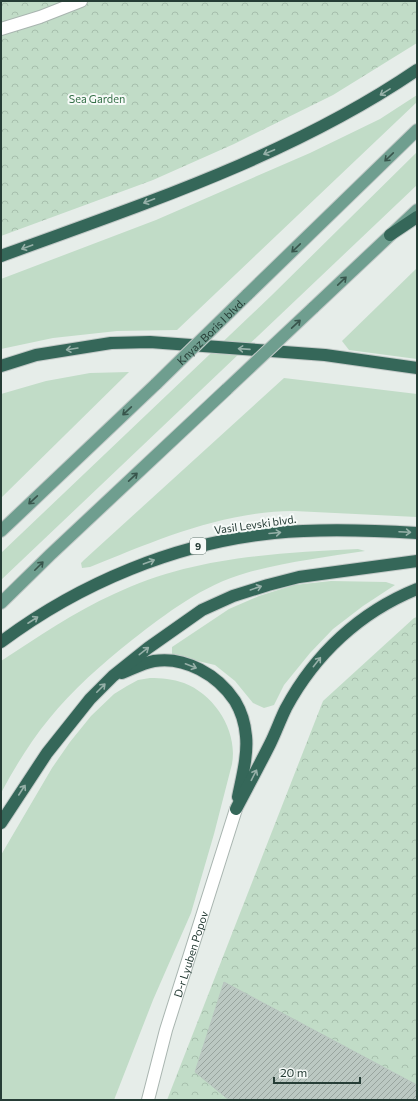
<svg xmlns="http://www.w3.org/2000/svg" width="418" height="1101" font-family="Commissioner,sans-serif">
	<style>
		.grass { fill: #c1dcc7 }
		.forest { fill: url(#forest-crowns) }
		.building { fill: url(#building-hatch); stroke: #b9c6c0 }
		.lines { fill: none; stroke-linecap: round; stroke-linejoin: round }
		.minor-casing { stroke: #a9b5b0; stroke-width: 14 }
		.major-casing { stroke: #c2c9c7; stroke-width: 14 }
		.highway-casing { stroke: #c2c9c7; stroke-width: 14 }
		.minor { stroke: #fff; stroke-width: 12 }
		.major { stroke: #6f9e8f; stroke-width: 12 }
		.highway { stroke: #356759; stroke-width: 12 }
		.major-bridge-casing { stroke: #c2c9c7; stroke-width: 14; stroke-linecap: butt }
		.major-bridge { stroke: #6f9e8f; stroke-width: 12 }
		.oneway { stroke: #96b0a8 }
		.oneway2 { stroke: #38554c }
		.labels { text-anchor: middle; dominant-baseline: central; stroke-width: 4; stroke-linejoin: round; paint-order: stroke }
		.shield { fill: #f6faf8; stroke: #647670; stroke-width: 1 }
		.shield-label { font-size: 10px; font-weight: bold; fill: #263d36 }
		.park-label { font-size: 11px; fill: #357048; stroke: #f6faf8 }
		.street-label { font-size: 11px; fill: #263d36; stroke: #f6faf8 }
	</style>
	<defs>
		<pattern id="forest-crowns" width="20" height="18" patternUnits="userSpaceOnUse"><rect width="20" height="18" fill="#c1dcc7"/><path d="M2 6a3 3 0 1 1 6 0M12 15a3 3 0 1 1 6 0" fill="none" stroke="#a6beac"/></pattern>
		<pattern id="building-hatch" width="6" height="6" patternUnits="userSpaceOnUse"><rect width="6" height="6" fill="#bbc8c2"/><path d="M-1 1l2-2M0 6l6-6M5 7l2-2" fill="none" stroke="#98a49e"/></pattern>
	</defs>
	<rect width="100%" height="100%" fill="#e6ede9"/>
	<g class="grass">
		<polygon points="417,95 417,102 177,330 117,331 53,338 1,349 1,279 156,220 310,153 380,119"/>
		<polygon points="417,152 417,185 1,580 1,553 272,295"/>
		<polygon points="417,268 417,359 349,350 342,341"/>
		<polygon points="129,372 1,498 1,394 46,381 90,373"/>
		<path d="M 284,378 L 417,394 L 417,517 L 294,511 C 223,511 154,541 90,567 L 82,568 L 81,563 L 84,560 Z"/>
		<path d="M 358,549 L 365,551 C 326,557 285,562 246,573 C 203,585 167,613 132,640 C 102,664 73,689 49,719 C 30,742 15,767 1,793 L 1,661 C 38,637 74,612 114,594 C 190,557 275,553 358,549 Z"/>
		<polygon points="331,581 386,582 395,585 363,606 333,629 310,653 284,685 274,705 264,708 253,703 235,681 215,665 172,655 172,647 229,609 259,596 294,585"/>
		<path d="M 150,678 C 161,678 173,679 184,683 C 215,695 238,731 232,764 L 214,834 L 191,913 L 153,1000 L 114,1100 L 1,1100 L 1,855 L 52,768 L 70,742 L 91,716 L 114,694 L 127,686 L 138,680 Z"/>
	</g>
	<g class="forest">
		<polygon points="1,1 417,1 417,43 333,95 234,144 153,180 1,236"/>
		<polygon points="417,617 417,1100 167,1100 323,701 414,618"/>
	</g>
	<polygon class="building" points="224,982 417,1085 417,1100 229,1100 195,1072"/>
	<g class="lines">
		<defs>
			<g id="minor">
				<polyline points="1,29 40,17 81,1"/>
				<path id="s1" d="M 148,1100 L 166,1030 L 236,809"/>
			</g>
			<g id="major">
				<polyline points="247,295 417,130"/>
				<polyline points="313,308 417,210"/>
				<polyline points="1,531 156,384"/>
				<polyline points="1,603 50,555 227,389"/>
			</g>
			<g id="highway">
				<polyline points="390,235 417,217"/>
				<path d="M 1,256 C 143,204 291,156 417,70"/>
				<polyline points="1,366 36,355 111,343 150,342 325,355 417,368"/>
				<path d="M 1,642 C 80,583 176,543 274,533 C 322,528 370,530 417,533"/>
				<path d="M 122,673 C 132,669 143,663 154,661 C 185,656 218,675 235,701 C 241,711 245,724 246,736 C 248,755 242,777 238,797"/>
				<path d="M 236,809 C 247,788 259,766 270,744 C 276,732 280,720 286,708 C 315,654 360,612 417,589"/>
				<polyline points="1,823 47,753 90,699 113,676 148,648 202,610 233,596 268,585 299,577 417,561"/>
			</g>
		</defs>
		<use href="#minor" class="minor-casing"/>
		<use href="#major" class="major-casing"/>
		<use href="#highway" class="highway-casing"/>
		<use href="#minor" class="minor"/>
		<use href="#major" class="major"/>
		<use href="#highway" class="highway"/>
		<defs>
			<g id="major-bridge">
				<path id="s2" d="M 156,384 L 247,295"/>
				<polyline points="227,389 313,308"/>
			</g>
		</defs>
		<use href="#major-bridge" class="major-bridge-casing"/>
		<use href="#major-bridge" class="major-bridge"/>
	</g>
	<defs><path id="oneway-shaft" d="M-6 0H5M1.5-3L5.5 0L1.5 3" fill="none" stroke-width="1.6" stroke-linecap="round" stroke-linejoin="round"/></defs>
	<g class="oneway">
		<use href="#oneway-shaft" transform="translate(385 92) rotate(148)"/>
		<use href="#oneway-shaft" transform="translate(269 152) rotate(157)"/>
		<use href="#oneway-shaft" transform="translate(149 201) rotate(159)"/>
		<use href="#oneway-shaft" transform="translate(27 247) rotate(160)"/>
		<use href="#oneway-shaft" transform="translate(72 349) rotate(171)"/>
		<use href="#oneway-shaft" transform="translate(244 349) rotate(-176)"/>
		<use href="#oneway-shaft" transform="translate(405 532) rotate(3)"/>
		<use href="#oneway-shaft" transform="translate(275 533) rotate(-5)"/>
		<use href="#oneway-shaft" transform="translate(149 562) rotate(-20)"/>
		<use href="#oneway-shaft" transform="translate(256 588) rotate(-19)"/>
		<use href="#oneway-shaft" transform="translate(33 620) rotate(-33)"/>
		<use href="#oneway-shaft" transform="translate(144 651) rotate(-38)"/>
		<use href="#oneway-shaft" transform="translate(317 662) rotate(-52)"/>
		<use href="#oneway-shaft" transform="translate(191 666) rotate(21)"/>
		<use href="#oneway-shaft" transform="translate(101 688) rotate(-45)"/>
		<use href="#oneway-shaft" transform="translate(254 775) rotate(-63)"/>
		<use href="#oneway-shaft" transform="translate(22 790) rotate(-57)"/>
	</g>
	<g class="oneway2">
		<use href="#oneway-shaft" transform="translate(389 157) rotate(136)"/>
		<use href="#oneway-shaft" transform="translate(296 248) rotate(136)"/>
		<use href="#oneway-shaft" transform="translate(342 281) rotate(-44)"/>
		<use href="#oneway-shaft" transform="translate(296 324) rotate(-43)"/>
		<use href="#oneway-shaft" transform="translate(127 411) rotate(137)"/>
		<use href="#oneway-shaft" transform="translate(133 477) rotate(-43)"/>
		<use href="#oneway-shaft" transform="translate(33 500) rotate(137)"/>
		<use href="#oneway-shaft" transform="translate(39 566) rotate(-45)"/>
	</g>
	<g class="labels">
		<rect class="shield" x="190" y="538" width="16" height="16" rx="3"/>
		<g class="shield-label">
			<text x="198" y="546">9</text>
		</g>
		<g class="park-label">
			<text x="97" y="98">Sea Garden</text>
		</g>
		<g class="street-label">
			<text stroke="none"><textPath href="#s2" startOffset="76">Knyaz Boris I blvd.</textPath></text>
			<text transform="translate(255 524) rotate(-8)">Vasil Levski blvd.</text>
			<text stroke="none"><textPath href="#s1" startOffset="152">D-r Lyuben Popov</textPath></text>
		</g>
	</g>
	<rect width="418" height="1101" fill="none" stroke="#263d36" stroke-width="4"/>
	<path d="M274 1077v6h86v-6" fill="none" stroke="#263d36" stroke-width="2"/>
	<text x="280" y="1077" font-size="12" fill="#263d36" stroke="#f6faf8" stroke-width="3" paint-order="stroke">20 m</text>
</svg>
